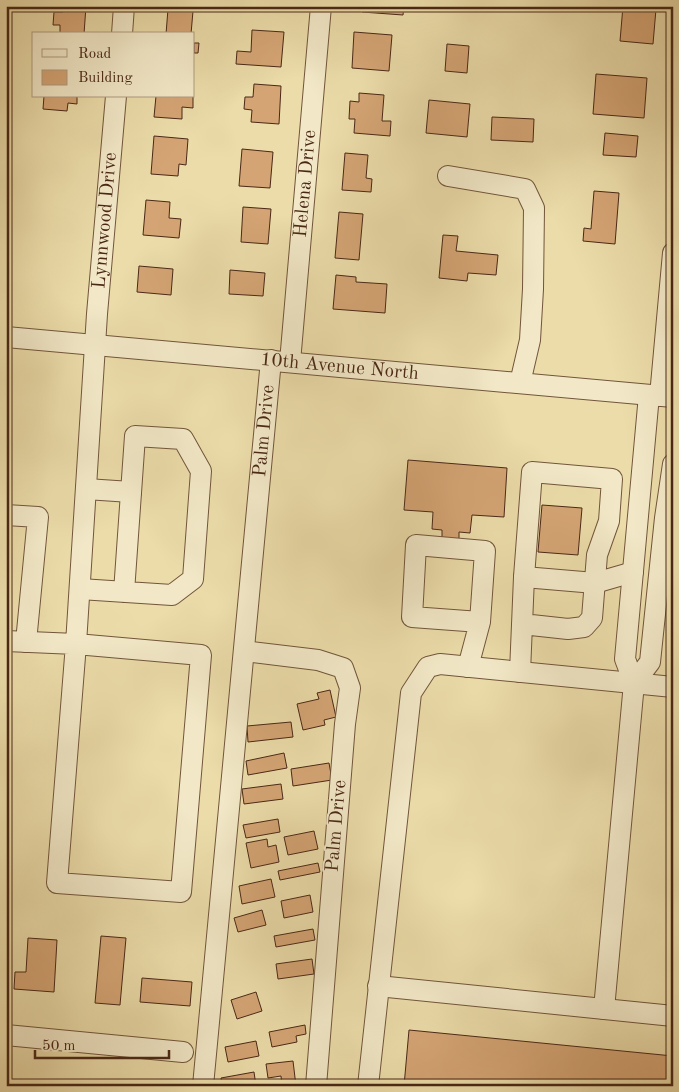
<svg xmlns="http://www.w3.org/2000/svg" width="679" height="1092" font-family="'Old Standard TT',serif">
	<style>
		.building { fill: #d4a474; stroke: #4a2816 }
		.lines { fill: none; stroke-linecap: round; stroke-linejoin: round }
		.minor-casing { stroke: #72553b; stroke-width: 22 }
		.minor { stroke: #f2e8c7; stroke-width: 20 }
		.labels { text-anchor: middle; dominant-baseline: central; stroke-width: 4; stroke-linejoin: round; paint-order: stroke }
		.street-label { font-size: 19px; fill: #4a2816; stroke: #f2e8c7 }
	</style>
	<rect width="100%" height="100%" fill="#ebdca9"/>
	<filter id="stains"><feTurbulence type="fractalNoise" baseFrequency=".004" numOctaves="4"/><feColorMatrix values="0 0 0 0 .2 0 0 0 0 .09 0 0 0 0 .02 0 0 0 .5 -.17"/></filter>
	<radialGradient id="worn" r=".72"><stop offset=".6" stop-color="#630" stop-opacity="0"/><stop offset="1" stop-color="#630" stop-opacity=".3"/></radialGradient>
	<g class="building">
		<polygon points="63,6 86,6 84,34 60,34 60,25 53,25 54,12 63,12"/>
		<polygon points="362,6 404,6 403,15 362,12"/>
		<polygon points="623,6 656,9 653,44 620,41"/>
		<polygon points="168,9 193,11 191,34 166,34"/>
		<polygon points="252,30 284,32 281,67 236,64 237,51 251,52"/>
		<polygon points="354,32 392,35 389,71 352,68"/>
		<polygon points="194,43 199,43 198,53 194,53"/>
		<polygon points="447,44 469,46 467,73 445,71"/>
		<polygon points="596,74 647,78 644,118 593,114"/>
		<polygon points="254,84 281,86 279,124 251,122 252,110 244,109 245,97 253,97"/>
		<polygon points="359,93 384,95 382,121 391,121 390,136 354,133 355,119 349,119 350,101 359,102"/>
		<polygon points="44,96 77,96 77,104 68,103 67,111 43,109"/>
		<polygon points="156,96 193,96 193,108 182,107 182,119 154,117"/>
		<polygon points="429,100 470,104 467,137 426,133"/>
		<polygon points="492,117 534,119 533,142 491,140"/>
		<polygon points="605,133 638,136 636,157 603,155"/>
		<polygon points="154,136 188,139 186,165 179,164 178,176 151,174"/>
		<polygon points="242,149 273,152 270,188 239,186"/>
		<polygon points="345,153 368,155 366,178 372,179 371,192 342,190"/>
		<polygon points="594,191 619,193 615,244 583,241 584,228 591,229"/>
		<polygon points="146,200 170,202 169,218 181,219 179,238 143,235"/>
		<polygon points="243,207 271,209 268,244 241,242"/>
		<polygon points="339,212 363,214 359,260 335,258"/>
		<polygon points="443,235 458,236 456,251 498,255 496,275 468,273 467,281 439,278"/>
		<polygon points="139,266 173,269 171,295 137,292"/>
		<polygon points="230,270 265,273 263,296 229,294"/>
		<polygon points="336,275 356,277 356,282 387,284 385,313 333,309"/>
		<polygon points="408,460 507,468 504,517 472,515 470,533 459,532 459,542 442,541 442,530 432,529 433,512 404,510"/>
		<polygon points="542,505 582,508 578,555 538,552"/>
		<polygon points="330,690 336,717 324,720 325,725 303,730 297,704 319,699 317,693"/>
		<polygon points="291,722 293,737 248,742 247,726"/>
		<polygon points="284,753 287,768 248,775 246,761"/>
		<polygon points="329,763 332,780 293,786 291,769"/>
		<polygon points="281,784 283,799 244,804 242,789"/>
		<polygon points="278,819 280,832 246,838 243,825"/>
		<polygon points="314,831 318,849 288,855 284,837"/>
		<polygon points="267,839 268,847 276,845 279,862 251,868 246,843"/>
		<polygon points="318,863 320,872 280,880 278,871"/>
		<polygon points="271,879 275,897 242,904 239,886"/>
		<polygon points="310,895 313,912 284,918 281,901"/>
		<polygon points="262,910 266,925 238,932 234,918"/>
		<polygon points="313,929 315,940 276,947 274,936"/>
		<polygon points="101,936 126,938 120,1005 95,1003"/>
		<polygon points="28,938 57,940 54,992 14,989 15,972 26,972"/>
		<polygon points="312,959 314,974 278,979 276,964"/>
		<polygon points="142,978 192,982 190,1006 140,1002"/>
		<polygon points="256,992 262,1011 237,1019 231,1000"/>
		<polygon points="305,1025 306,1034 296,1036 297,1042 272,1047 269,1032"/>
		<polygon points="409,1030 673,1056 673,1086 404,1086"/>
		<polygon points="256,1041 259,1056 228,1062 225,1047"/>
		<polygon points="293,1061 296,1086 282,1086 281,1076 268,1078 266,1064"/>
		<polygon points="254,1072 256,1086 222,1086 221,1078"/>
		<polygon points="10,1081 45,1084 45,1086 9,1086"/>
	</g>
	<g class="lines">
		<defs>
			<g id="minor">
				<polyline points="122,34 124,6"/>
				<polyline points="448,176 525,189 534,208 533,289 530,340 520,383"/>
				<path id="s1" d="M 6,337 L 673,397"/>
				<path id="s2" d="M 290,362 L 321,6"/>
				<polyline points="660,396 673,253"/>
				<polyline points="86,489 131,492"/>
				<polyline points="6,515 38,517 26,642"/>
				<polyline points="524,577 595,583 633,572"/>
				<polyline points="80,589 172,595 193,579 201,471 183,439 135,436 124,592"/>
				<path id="s3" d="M 6,641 L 76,644 L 201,655 L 181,892 L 57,883 L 76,644 L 97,314 L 116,96"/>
				<polyline points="244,651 318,660 343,668 350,688 345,724 316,1086"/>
				<polyline points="468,667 480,622 485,551 416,545 412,617 480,622"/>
				<polyline points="520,672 524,577 532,472 612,479 609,521 597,555 592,618 584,627 568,629 522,624"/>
				<polyline points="634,683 650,662 665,518 673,464"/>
				<polyline points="378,986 673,1016"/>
				<polyline points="604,1009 634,683 625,659 649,395"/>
				<polyline points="6,1035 183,1052"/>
				<path id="s4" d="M 203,1086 L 271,360"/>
				<polyline points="368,1086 411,693 428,667 440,664 673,687"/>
			</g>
		</defs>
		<use href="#minor" class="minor-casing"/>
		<use href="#minor" class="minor"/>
	</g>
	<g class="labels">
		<g class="street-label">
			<text stroke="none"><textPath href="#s2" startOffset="179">Helena Drive</textPath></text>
			<text stroke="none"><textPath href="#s3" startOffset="1222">Lynnwood Drive</textPath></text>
			<text stroke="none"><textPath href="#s1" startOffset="335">10th Avenue North</textPath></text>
			<text stroke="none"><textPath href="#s4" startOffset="658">Palm Drive</textPath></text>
			<text transform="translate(337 826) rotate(-85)">Palm Drive</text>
		</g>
	</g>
	<rect width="679" height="1092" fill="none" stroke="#ebdca9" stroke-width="25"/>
	<rect x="8" y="8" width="664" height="1077" fill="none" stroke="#4a2816" stroke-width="2.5"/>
	<rect x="12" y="12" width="654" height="1067" fill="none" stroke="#4a2816"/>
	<rect x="32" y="32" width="162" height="65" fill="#f2e8c7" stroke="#af9b80"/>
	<rect x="42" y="49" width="25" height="8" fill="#f2e8c7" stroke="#af9b80"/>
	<text x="78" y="58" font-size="15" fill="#4a2816">Road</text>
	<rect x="42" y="70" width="25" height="15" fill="#d4a474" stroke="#af9b80"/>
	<text x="78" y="82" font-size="15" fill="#4a2816">Building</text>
	<path d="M35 1050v8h134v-8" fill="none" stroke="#4a2816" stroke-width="2.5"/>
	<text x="42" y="1050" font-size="15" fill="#4a2816" stroke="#f2e8c7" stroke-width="4" paint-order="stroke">50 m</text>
	<rect width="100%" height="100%" filter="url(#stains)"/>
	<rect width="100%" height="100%" fill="url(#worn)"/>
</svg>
